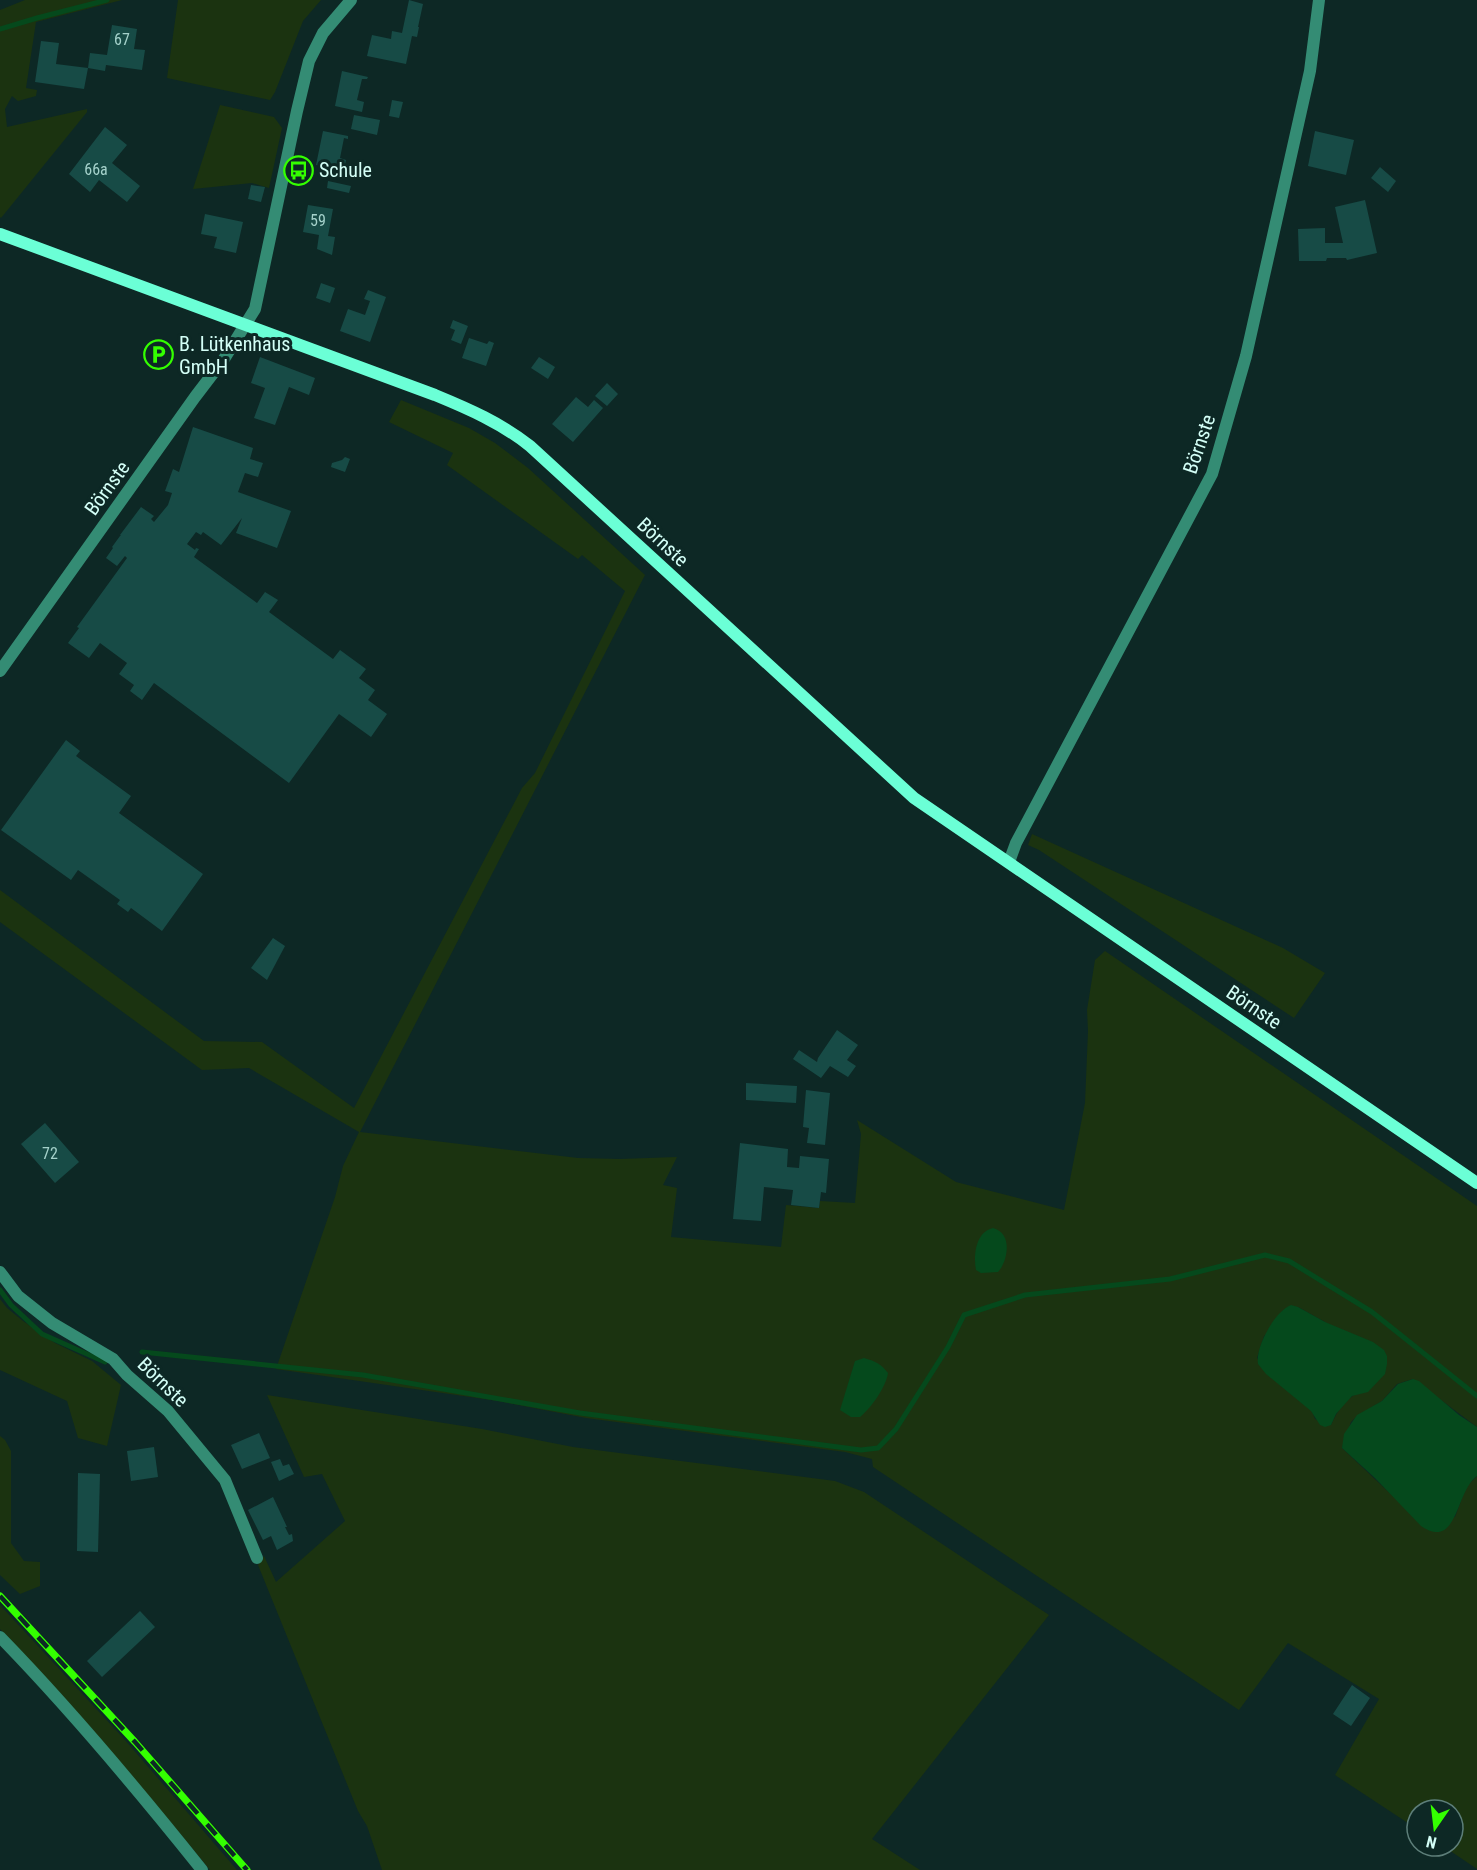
<svg xmlns="http://www.w3.org/2000/svg" width="1477" height="1870" font-family="'Roboto Condensed',sans-serif">
	<style>
		.green { fill: #1b3310; fill-rule: evenodd }
		.water { fill: #05491c }
		.lines { fill: none; stroke-linecap: round; stroke-linejoin: round }
		.stream { stroke: #05491c; stroke-width: 5 }
		.building { fill: #174b46 }
		.street { stroke: #348c74; stroke-width: 12 }
		.secondary { stroke: #6bffd6; stroke-width: 12 }
		.rail-casing { stroke: #34ff00; stroke-width: 7 }
		.rail { stroke: #0d2825; stroke-width: 4.5; stroke-dasharray: 14; stroke-linecap: butt }
		.labels { text-anchor: middle; dominant-baseline: central; stroke-width: 6; stroke-linejoin: round; paint-order: stroke }
		.number-label { font-size: 16px; fill: #a5d2cb }
		.poi-label { font-size: 20px; fill: #d4fff7; stroke: #0d2825; text-anchor: start }
		.street-label { font-size: 20px; fill: #d4fff7; stroke: #0d2825 }
	</style>
	<rect width="100%" height="100%" fill="#0d2825"/>
	<g class="green">
		<polygon points="25,0 122,0 36,22 26,88 37,90 36,96 18,101 12,96 5,109 7,127 87,109 87,112 1,218 0,217 0,10"/>
		<polygon points="178,0 321,0 303,21 275,92 270,100 167,78"/>
		<polygon points="220,105 274,117 282,128 269,188 252,183 193,189"/>
		<path d="M 401,400 L 469,428 L 495,443 L 528,468 L 645,575 L 360,1132 L 578,1158 L 620,1159 L 677,1157 L 663,1185 L 677,1188 L 671,1237 L 781,1247 L 786,1205 L 819,1208 L 820,1201 L 855,1203 L 861,1134 L 857,1120 L 956,1182 L 1064,1210 L 1085,1103 L 1088,1031 L 1087,1010 L 1095,960 L 1105,951 L 1477,1206 L 1477,1427 L 1413,1379 L 1397,1384 L 1382,1401 L 1357,1416 L 1351,1422 L 1342,1448 L 1396,1499 L 1455,1517 L 1466,1487 L 1477,1476 L 1477,1869 L 1443,1846 L 1453,1846 L 1453,1810 L 1417,1810 L 1417,1829 L 1335,1775 L 1379,1699 L 1288,1643 L 1239,1710 L 873,1467 L 872,1459 L 845,1452 L 586,1418 L 498,1401 L 276,1369 L 335,1197 L 343,1166 L 359,1132 L 249,1068 L 202,1070 L 0,922 L 0,890 L 204,1041 L 262,1042 L 354,1108 L 522,788 L 535,773 L 625,591 L 582,555 L 578,559 L 447,465 L 453,453 L 389,422 ZM 1298,1307 L 1325,1322 L 1373,1386 C 1365,1395 1359,1391 1351,1397 C 1342,1403 1335,1416 1331,1425 L 1315,1419 L 1312,1411 L 1291,1393 L 1257,1358 L 1264,1336 Z"/>
		<polygon points="1032,834 1283,948 1325,973 1294,1018 1039,850 1028,845"/>
		<polygon points="0,1299 7,1308 23,1321 55,1343 92,1361 121,1385 107,1446 78,1438 67,1401 0,1370"/>
		<polygon points="267,1395 482,1429 573,1447 835,1481 864,1492 1049,1615 872,1839 920,1870 382,1870 367,1826 358,1811 258,1565 264,1556 276,1582 345,1521 322,1474 304,1477"/>
		<polygon points="0,1436 5,1440 11,1451 11,1543 24,1561 40,1562 40,1586 20,1594 0,1575"/>
		<path d="M 0,1605 L 125,1740 L 237,1870 L 210,1870 C 142,1787 74,1705 0,1629 Z"/>
	</g>
	<g class="water">
		<path d="M 993,1228 C 1013,1233 1008,1261 998,1272 L 981,1273 L 976,1270 C 973,1254 976,1232 993,1228 Z"/>
		<path d="M 1291,1305 L 1298,1307 L 1325,1322 L 1373,1342 L 1384,1350 L 1387,1356 L 1387,1364 L 1385,1374 L 1368,1392 L 1352,1396 L 1336,1414 L 1331,1425 L 1325,1427 L 1320,1425 L 1311,1411 L 1266,1374 L 1258,1364 C 1255,1347 1275,1311 1291,1305 Z"/>
		<path d="M 864,1358 C 875,1361 881,1364 888,1373 C 886,1387 871,1408 860,1417 L 851,1417 L 840,1410 L 855,1361 Z"/>
		<path d="M 1413,1379 L 1419,1381 L 1459,1415 L 1477,1427 L 1477,1476 C 1455,1492 1458,1551 1421,1526 L 1375,1478 L 1342,1448 L 1344,1434 L 1357,1415 L 1382,1401 L 1398,1384 Z"/>
	</g>
	<g class="lines">
		<g class="stream">
			<polyline points="0,29 37,18 107,0"/>
			<polyline points="0,1290 11,1305 42,1334 105,1362"/>
			<polyline points="142,1352 363,1375 580,1413 861,1450 878,1448 896,1429 948,1347 964,1315 1025,1295 1170,1279 1265,1255 1289,1261 1372,1312 1477,1396"/>
		</g>
	</g>
	<g class="building">
		<polygon points="409,0 423,4 418,27 419,27 417,37 412,36 406,64 367,56 372,35 391,39 392,31 402,33"/>
		<polygon points="112,25 137,29 134,49 145,50 142,70 106,65 105,71 88,68 90,53 107,55"/>
		<polygon points="41,41 59,43 56,64 88,68 84,89 35,82"/>
		<polygon points="342,71 368,77 367,79 362,79 357,100 364,102 362,112 335,106"/>
		<polygon points="392,100 403,102 399,118 389,116"/>
		<polygon points="354,115 380,120 377,135 351,129"/>
		<polygon points="105,127 127,145 112,163 140,186 127,202 99,180 90,192 69,174"/>
		<polygon points="323,131 348,136 348,139 344,138 340,158 346,160 344,171 316,165"/>
		<polygon points="1315,131 1354,140 1346,175 1308,166"/>
		<polygon points="1380,167 1396,181 1388,192 1371,178"/>
		<polygon points="328,181 351,186 349,193 327,188"/>
		<polygon points="251,185 265,187 261,202 248,199"/>
		<polygon points="1365,200 1377,253 1347,260 1346,258 1327,258 1326,261 1299,261 1298,229 1325,228 1325,243 1343,243 1335,207"/>
		<polygon points="308,205 333,209 328,236 335,237 332,255 317,249 319,235 303,232"/>
		<polygon points="205,214 243,222 236,253 214,248 217,237 201,234"/>
		<polygon points="321,283 335,288 330,303 316,298"/>
		<polygon points="368,290 386,297 370,342 340,331 348,309 365,315 370,301 364,299"/>
		<polygon points="453,320 468,326 461,344 451,340 455,330 450,328"/>
		<polygon points="469,338 487,344 489,341 494,343 486,366 462,358"/>
		<polygon points="260,357 315,378 309,395 289,387 275,425 254,418 265,388 251,383"/>
		<polygon points="539,357 555,367 548,379 531,368"/>
		<polygon points="607,383 618,394 607,406 595,396"/>
		<polygon points="576,397 588,407 594,400 603,408 573,442 552,424"/>
		<polygon points="193,427 253,448 250,459 263,463 258,477 245,473 238,492 291,511 277,548 236,533 242,518 221,545 203,532 201,535 196,532 187,544 195,550 196,548 199,549 194,557 257,603 265,592 278,600 269,612 333,659 340,650 366,669 359,678 375,690 368,700 387,714 371,737 339,714 289,783 154,683 142,700 130,691 134,685 119,674 127,663 100,643 89,658 68,643 79,628 77,627 127,558 125,556 117,566 106,558 113,548 112,547 120,536 121,536 120,535 141,507 154,516 151,519 154,522 168,505 172,493 165,491 173,469 179,472"/>
		<polygon points="345,457 350,459 345,472 331,467 332,463 342,460"/>
		<polygon points="66,740 80,751 76,756 131,796 119,813 203,874 162,931 131,908 128,912 117,904 120,900 78,870 71,880 1,830"/>
		<polygon points="273,938 285,946 267,980 251,968"/>
		<polygon points="837,1030 858,1045 847,1060 856,1066 848,1077 830,1066 821,1078 793,1059 799,1050 817,1062 818,1058"/>
		<polygon points="746,1083 797,1086 796,1103 746,1100"/>
		<polygon points="806,1090 830,1093 825,1145 807,1143 809,1128 803,1127"/>
		<polygon points="45,1123 79,1162 55,1183 21,1144"/>
		<polygon points="740,1143 788,1149 787,1167 799,1168 800,1156 829,1159 826,1193 821,1192 819,1208 791,1205 793,1190 764,1187 761,1221 733,1219"/>
		<polygon points="259,1433 270,1458 242,1469 231,1445"/>
		<polygon points="154,1447 158,1477 131,1481 127,1451"/>
		<polygon points="280,1459 283,1466 289,1464 294,1474 279,1481 271,1462"/>
		<polygon points="78,1473 100,1474 98,1552 77,1551"/>
		<polygon points="273,1497 287,1527 285,1527 289,1535 292,1534 293,1541 277,1550 271,1536 263,1540 248,1510"/>
		<polygon points="140,1611 155,1627 102,1677 87,1661"/>
		<polygon points="1352,1685 1370,1698 1351,1726 1333,1714"/>
	</g>
	<g class="lines">
		<g class="street">
			<polyline points="0,671 195,397 224,359 255,309 297,111 309,61 323,33 351,0"/>
			<polyline points="1009,862 1016,843 1212,474 1246,356 1310,71 1319,0"/>
			<polyline points="0,1272 18,1296 52,1323 113,1359 127,1375 168,1411 225,1480 257,1558"/>
			<path d="M 0,1637 C 72,1711 138,1790 202,1870"/>
		</g>
		<path class="secondary" d="M 0,234 L 435,395 C 469,409 501,423 530,446 L 914,798 L 1477,1183"/>
		<defs>
			<polyline id="rail" points="0,1596 135,1742 247,1870"/>
		</defs>
		<use href="#rail" class="rail-casing"/>
		<use href="#rail" class="rail"/>
	</g>
	<defs>
		<symbol id="bus-ring" viewBox="-11 -11 22 22"><circle r="9.5" fill="#0d2825" stroke="#34ff00" stroke-width="1.5"/><path d="M-5-6H5V4H4V6H2V4H-2V6H-4V4H-5ZM-3.5-4V0h7V-4ZM-3.5 1.2v1.5H-2V1.2ZM2 1.2v1.5H3.5V1.2Z" fill="#34ff00"/></symbol>
		<symbol id="parking-ring" viewBox="-11 -11 22 22"><circle r="9.5" fill="#0d2825" stroke="#34ff00" stroke-width="1.5"/><path d="M-3.5-5.5H1a3.5 3.5 0 0 1 0 7H-1V5.5H-3.5ZM-1-3.4V-.6H.8a1.4 1.4 0 0 0 0-2.8Z" fill="#34ff00"/></symbol>
	</defs>
	<g fill-rule="evenodd">
		<use href="#bus-ring" x="282" y="154" width="33" height="33"/>
		<use href="#parking-ring" x="142" y="338" width="33" height="33"/>
	</g>
	<g class="labels">
		<g class="number-label">
			<text x="122" y="39">67</text>
			<text x="96" y="169">66a</text>
			<text x="318" y="220">59</text>
			<text x="50" y="1153">72</text>
		</g>
		<g class="poi-label">
			<text x="319" y="170">Schule</text>
			<text x="179" y="344">B. Lütkenhaus<tspan x="179" dy="23">GmbH</tspan></text>
		</g>
		<g class="street-label">
			<text transform="translate(1199 444) rotate(-71)">Börnste</text>
			<text transform="translate(107 488) rotate(-54)">Börnste</text>
			<text transform="translate(663 542) rotate(43)">Börnste</text>
			<text transform="translate(1254 1007) rotate(34)">Börnste</text>
			<text transform="translate(163 1382) rotate(44)">Börnste</text>
		</g>
	</g>
	<g transform="translate(1435 1828) rotate(194)"><circle r="28" fill="#0d2825" stroke="#5d7e79" stroke-width="1.5"/>
	<path d="M0-4.5L10 22L0 15L-10 22Z" fill="#34ff00"/>
	<text y="-9" font-size="16" font-weight="bold" text-anchor="middle" fill="#d4fff7">N</text>
	</g>
</svg>
